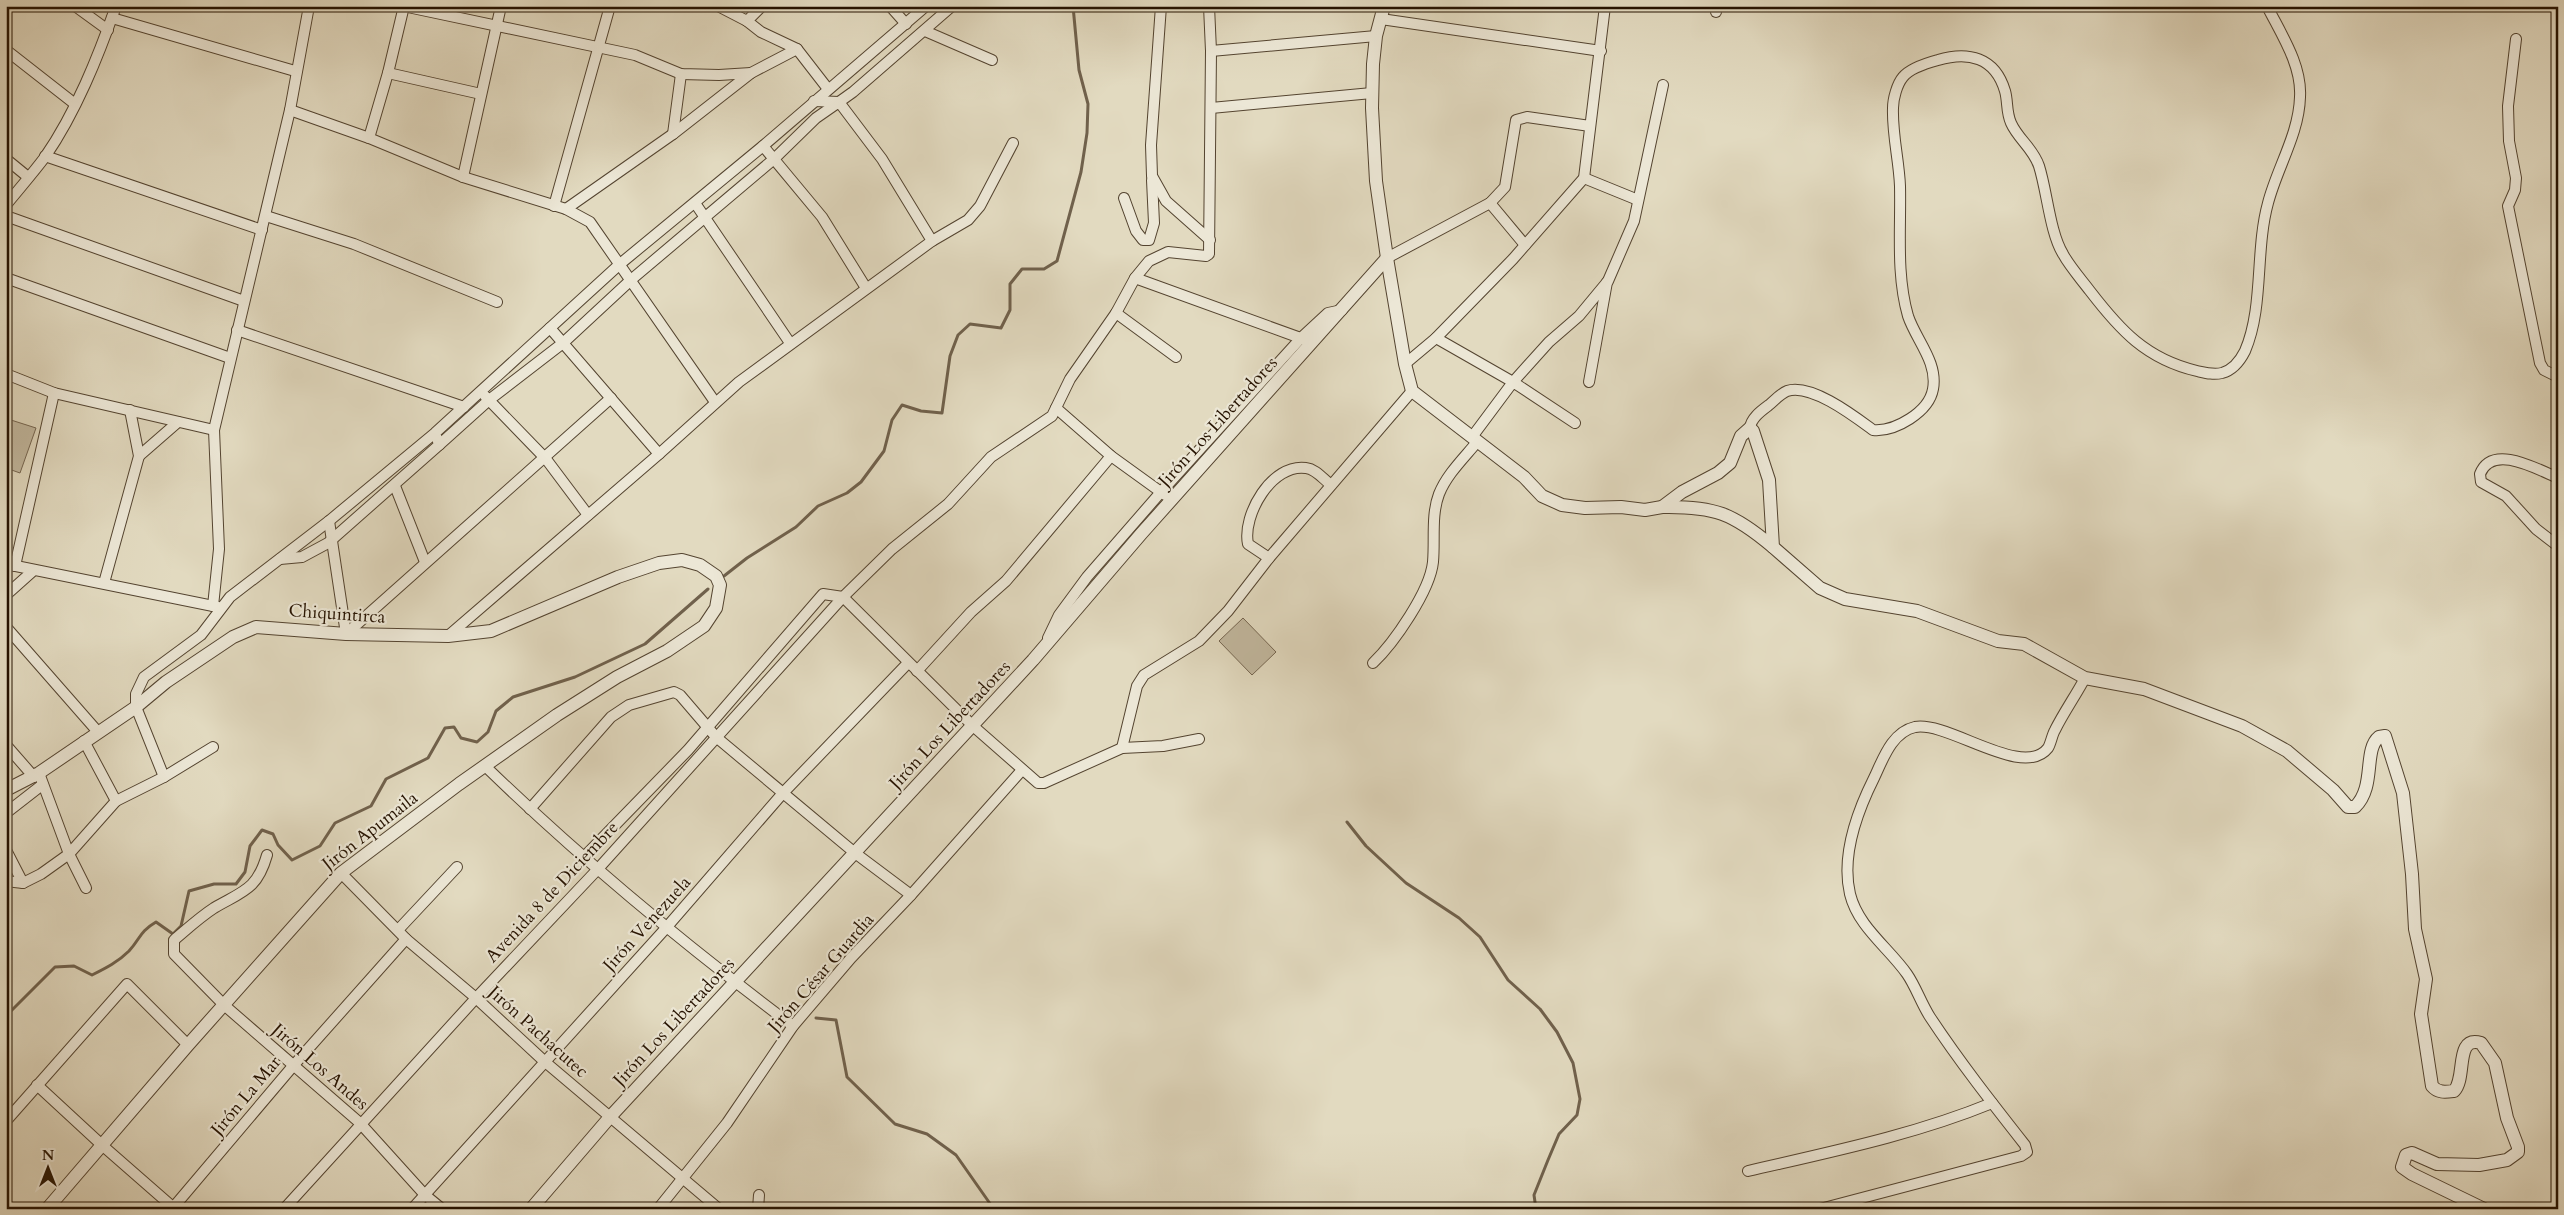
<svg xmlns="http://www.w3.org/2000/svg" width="2564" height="1215" font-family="Cardo,serif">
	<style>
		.green { fill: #c2b89f; stroke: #746550 }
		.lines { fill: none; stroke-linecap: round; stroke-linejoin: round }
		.stream { stroke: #70614c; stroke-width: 3 }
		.minor-casing { stroke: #544430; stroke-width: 12 }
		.tertiary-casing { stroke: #544430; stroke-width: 14 }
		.minor { stroke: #ece7d6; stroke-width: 10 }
		.tertiary { stroke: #ece7d6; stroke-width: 12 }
		.labels { text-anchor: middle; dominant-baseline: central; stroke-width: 4.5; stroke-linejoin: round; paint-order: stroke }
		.street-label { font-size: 18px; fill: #251200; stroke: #ece7d6 }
	</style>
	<rect width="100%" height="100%" fill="#e2dac0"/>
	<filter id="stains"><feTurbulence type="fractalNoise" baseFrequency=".004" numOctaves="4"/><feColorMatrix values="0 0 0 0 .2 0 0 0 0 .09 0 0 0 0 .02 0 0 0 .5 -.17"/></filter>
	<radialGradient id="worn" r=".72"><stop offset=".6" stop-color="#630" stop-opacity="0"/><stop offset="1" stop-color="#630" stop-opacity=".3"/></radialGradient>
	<g class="green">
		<polygon points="11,420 36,428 20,473 6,468 6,435"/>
		<polygon points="1243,618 1276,652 1252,675 1219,641"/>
	</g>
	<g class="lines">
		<g class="stream">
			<polyline points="724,576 747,558 796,527 818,506 847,493 861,482 884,451 892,420 902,405 921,411 942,413 950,356 958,335 970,324 1001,328 1010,310 1010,284 1022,269 1044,269 1057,261 1081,172 1087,133 1088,104 1079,70 1073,6"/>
			<polyline points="1347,822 1366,846 1406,883 1459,918 1480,937 1508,980 1540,1009 1557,1032 1573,1063 1580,1099 1577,1115 1559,1134 1548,1160 1534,1195 1536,1209"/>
			<path d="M 6,1016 L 55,967 L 74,966 L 92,975 C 106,968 118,962 129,951 C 141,938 139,932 156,922 L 173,934 L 181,926 L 189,891 L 214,884 L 236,884 L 245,872 L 250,846 L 262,830 L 273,834 L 278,845 L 292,860 L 320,846 L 335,823 L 371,806 L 386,779 L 428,758 L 445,728 L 454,727 L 461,738 L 477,742 L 488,732 L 496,711 L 513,697 L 575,677 L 645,644 L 708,589"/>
			<polyline points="816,1018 836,1020 847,1077 895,1124 927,1134 956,1155 991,1205 999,1209"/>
		</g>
		<defs>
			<g id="minor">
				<polyline points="75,6 108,30"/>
				<polyline points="403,6 635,55 681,74 719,75 751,73"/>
				<polyline points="718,6 747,21"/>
				<polyline points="762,6 747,21 761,32 797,49 828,89"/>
				<polyline points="890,6 906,24"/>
				<polyline points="1161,6 1151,145 1152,176 1166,201 1210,240"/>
				<polyline points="1716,6 1716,12"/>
				<polyline points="112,18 295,71"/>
				<polyline points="1381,19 1601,51"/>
				<polyline points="925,31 992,60"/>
				<polyline points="2516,39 2508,106 2509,141 2516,178 2515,190 2508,206 2540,363 2544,370 2558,377"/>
				<polyline points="6,50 75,104"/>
				<polyline points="1211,51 1376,36"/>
				<polyline points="388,73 481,94"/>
				<polyline points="814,101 839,102 853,92 952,6"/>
				<polyline points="1211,108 1372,93"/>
				<polyline points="290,110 369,138 463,177 566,209 590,222 715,402"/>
				<polyline points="673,134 681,74"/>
				<polyline points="369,138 388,73 404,6"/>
				<polyline points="763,146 822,217 866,288"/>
				<polyline points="45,156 262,230"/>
				<polyline points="6,159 28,177"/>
				<polyline points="463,177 501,6"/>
				<polyline points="1584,178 1638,200"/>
				<polyline points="1124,198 1136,231 1143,240 1149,240 1154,223 1152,180"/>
				<polyline points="695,203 790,343"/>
				<polyline points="1490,203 1505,187 1516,120 1527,117 1590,126"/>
				<path d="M 6,205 C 19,189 33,173 45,157 C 76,112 98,57 116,6"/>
				<polyline points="554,206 610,6"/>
				<polyline points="566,209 673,134 751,73 797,49"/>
				<polyline points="6,216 244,301"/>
				<polyline points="266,216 354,244 497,302"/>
				<polyline points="1387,258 1490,203 1525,245"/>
				<polyline points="6,278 230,358"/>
				<polyline points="1135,278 1306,340"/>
				<polyline points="1116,313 1176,357"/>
				<polyline points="550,328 659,454"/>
				<polyline points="237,330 464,407"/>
				<polyline points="1436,338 1513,382 1549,342 1579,316 1608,281 1634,221 1663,85"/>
				<polyline points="1405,364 1436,338 1513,259 1584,178 1605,6"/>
				<polyline points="6,374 54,393 214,430"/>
				<polyline points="1589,382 1607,282"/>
				<polyline points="485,396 546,459 588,515"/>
				<polyline points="1056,408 1111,456 1165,495"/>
				<path d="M 1750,428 C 1751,418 1761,411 1769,405 C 1775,400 1780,394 1787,391 C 1811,383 1854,416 1873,430 C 1895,432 1929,412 1933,389 C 1938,362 1916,340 1908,316 C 1896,274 1901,230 1900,186 C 1899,160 1892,134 1893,108 C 1893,99 1897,84 1903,77 C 1910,68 1927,63 1938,60 C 1968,51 1995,57 2005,91 C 2008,101 2006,112 2011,123 C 2018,139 2033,148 2039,166 C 2047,191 2050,233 2063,254 C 2070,267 2081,279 2090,291 C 2120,330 2146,359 2197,371 C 2206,373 2213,375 2222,373 C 2233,370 2240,361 2245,351 C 2264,307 2255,250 2268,203 C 2277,168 2299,134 2300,97 C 2302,65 2281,34 2267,6"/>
				<polyline points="1472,437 1513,382 1575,423"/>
				<polyline points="439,445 489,400 563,343 632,279 774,159 816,118 839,102 882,159 932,241"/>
				<polyline points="139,456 178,422"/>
				<path d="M 2558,478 C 2537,469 2492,443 2480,474 L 2481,482 L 2506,496 L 2536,529 L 2558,546"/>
				<polyline points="395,486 425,562"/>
				<polyline points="329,521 346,634"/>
				<path d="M 1269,558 L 1248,544 C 1242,515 1272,463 1306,468 C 1316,469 1323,479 1331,485"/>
				<polyline points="280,559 302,557 328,543 439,445 437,438"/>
				<polyline points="6,564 218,607"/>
				<polyline points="15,566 54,393"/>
				<polyline points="104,583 139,456 130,410"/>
				<polyline points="6,595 34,570"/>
				<polyline points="213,606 219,549 214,430 290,110 309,6"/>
				<polyline points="6,627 98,732"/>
				<polyline points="346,634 611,398"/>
				<polyline points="448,636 659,454 739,382 932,241 968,220 980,206 1013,143"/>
				<polyline points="1048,638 1059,615 1087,577 1161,492 1301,338 1328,313 1342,310"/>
				<path d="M 1373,663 C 1394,643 1430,591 1433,562 C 1435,540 1431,515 1439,494 C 1447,474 1464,458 1477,442"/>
				<polyline points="917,671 971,612 1006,581 1111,456"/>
				<polyline points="84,741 116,801"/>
				<polyline points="6,745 34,777"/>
				<polyline points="1122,748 1137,686 1144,675 1199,641 1228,611 1269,558 1412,391"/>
				<path d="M 485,766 C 582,860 685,945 793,1026"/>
				<polyline points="39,773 69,854 86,888"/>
				<polyline points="164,777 136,707 136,694 144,677 201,635 230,597 329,521 435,433 620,264 763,146 926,6"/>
				<polyline points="530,809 611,717 629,705 674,692 680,695 716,737 855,853 911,895"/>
				<polyline points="6,813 42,785"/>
				<polyline points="6,850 23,883"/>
				<path d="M 267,855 C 257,890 243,891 214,908 C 200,917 187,929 174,940 L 174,954 L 224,1005 L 360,1123 L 425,1195 L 442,1209"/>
				<polyline points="583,858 688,750 823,594 843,597 973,726 1038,783 1044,783 1122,748 1163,746 1199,739"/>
				<polyline points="341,873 406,939 476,998 544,1061 719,1209"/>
				<polyline points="6,881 23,883 41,874 69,854 116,801 164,777 213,747"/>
				<polyline points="398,930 457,867"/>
				<polyline points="37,1085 103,1146 175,1209"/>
				<polyline points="6,1121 127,984 188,1045"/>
				<path d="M 1748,1171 C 1830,1152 1914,1135 1992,1103"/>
				<polyline points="172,1209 293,1066 406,939"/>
				<polyline points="284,1209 476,998 597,870 843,597 892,549 948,504 991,457 1052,416 1070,379 1116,313 1135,278 1149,261 1168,252 1206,256 1209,254 1211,51 1209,6"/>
				<polyline points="412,1209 666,928 783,793 908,663"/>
				<polyline points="658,1209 727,1123 793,1026 851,958 911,895 1022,770"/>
				<polyline points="758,1209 759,1195"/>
				<path d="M 1820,1209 L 2021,1156 L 2027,1152 L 2025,1145 C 1992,1103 1959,1061 1930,1017 C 1921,1003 1916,987 1907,974 C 1889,948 1858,927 1850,894 C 1841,856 1857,812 1874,778 C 1883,759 1892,732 1915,727 C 1949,721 2023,780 2048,748 C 2051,743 2052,735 2055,730 C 2064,712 2076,695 2085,678"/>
			</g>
			<g id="tertiary">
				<path d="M 1384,6 L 1376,36 L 1373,64 L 1372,108 L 1376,181 L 1387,258 L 1405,364 L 1412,391 L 1524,477 L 1542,496 L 1562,505 L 1585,508 L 1621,507 L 1645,510 L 1662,507 L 1682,492 L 1718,473 L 1730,463 L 1741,436 L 1750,428 L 1753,431 L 1769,480 L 1773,547 L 1820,588 L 1845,599 L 1917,611 L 1998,641 L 2024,644 L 2085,678 L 2144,689 L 2242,726 L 2287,751 L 2333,790 L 2348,807 L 2355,807 C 2376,787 2363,750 2379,737 L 2385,736 L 2403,793 L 2412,874 L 2415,929 L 2426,979 L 2421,1014 L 2432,1086 C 2438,1093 2445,1092 2454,1091 C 2467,1078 2454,1035 2481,1043 L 2495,1063 L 2507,1118 L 2518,1147 L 2518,1152 L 2507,1160 L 2479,1165 L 2437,1164 L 2412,1153 L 2406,1155 L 2402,1167 L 2412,1174 L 2484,1209"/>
				<path d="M 1662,507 C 1714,506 1733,513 1773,547"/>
				<polyline points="6,790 39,773 136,707 166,682 233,637 256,627 346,634 448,636 491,631 618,577 659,563 682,560 700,565 716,576 720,585 716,608 704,626 667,651 617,677 557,715 459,784 341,873 188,1045 47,1209"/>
				<polyline points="531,1209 610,1117 1033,660 1141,534 1387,258"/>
			</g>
		</defs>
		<use href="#minor" class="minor-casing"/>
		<use href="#tertiary" class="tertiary-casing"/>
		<use href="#minor" class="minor"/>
		<use href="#tertiary" class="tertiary"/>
	</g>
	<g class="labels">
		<g class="street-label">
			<text transform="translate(1218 422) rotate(-48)">Jirón Los Libertadores</text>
			<text transform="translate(337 614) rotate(4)">Chiquintirca</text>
			<text transform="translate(950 725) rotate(-47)">Jirón Los Libertadores</text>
			<text transform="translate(370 831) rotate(-38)">Jirón Apumaila</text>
			<text transform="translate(552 892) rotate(-47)">Avenida 8 de Diciembre</text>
			<text transform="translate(647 924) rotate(-48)">Jirón Venezuela</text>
			<text transform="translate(821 973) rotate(-49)">Jirón César Guardia</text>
			<text transform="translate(674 1022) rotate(-47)">Jirón Los Libertadores</text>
			<text transform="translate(538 1032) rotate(42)">Jirón Pachacutec</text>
			<text transform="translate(320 1067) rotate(41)">Jirón Los Andes</text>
			<text transform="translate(246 1096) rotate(-50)">Jirón La Mar</text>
		</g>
	</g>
	<rect width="2564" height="1215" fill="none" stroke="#e2dac0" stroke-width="25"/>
	<rect x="8" y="8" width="2549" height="1200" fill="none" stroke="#251200" stroke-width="2.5"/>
	<rect x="12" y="12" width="2539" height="1190" fill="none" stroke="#251200"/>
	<g transform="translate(48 1168)" stroke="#ece7d6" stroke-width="4" paint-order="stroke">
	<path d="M0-4L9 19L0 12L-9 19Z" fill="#251200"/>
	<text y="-8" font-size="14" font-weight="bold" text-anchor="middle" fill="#251200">N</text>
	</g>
	<rect width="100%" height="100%" filter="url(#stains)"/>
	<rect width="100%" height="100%" fill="url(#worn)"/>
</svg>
